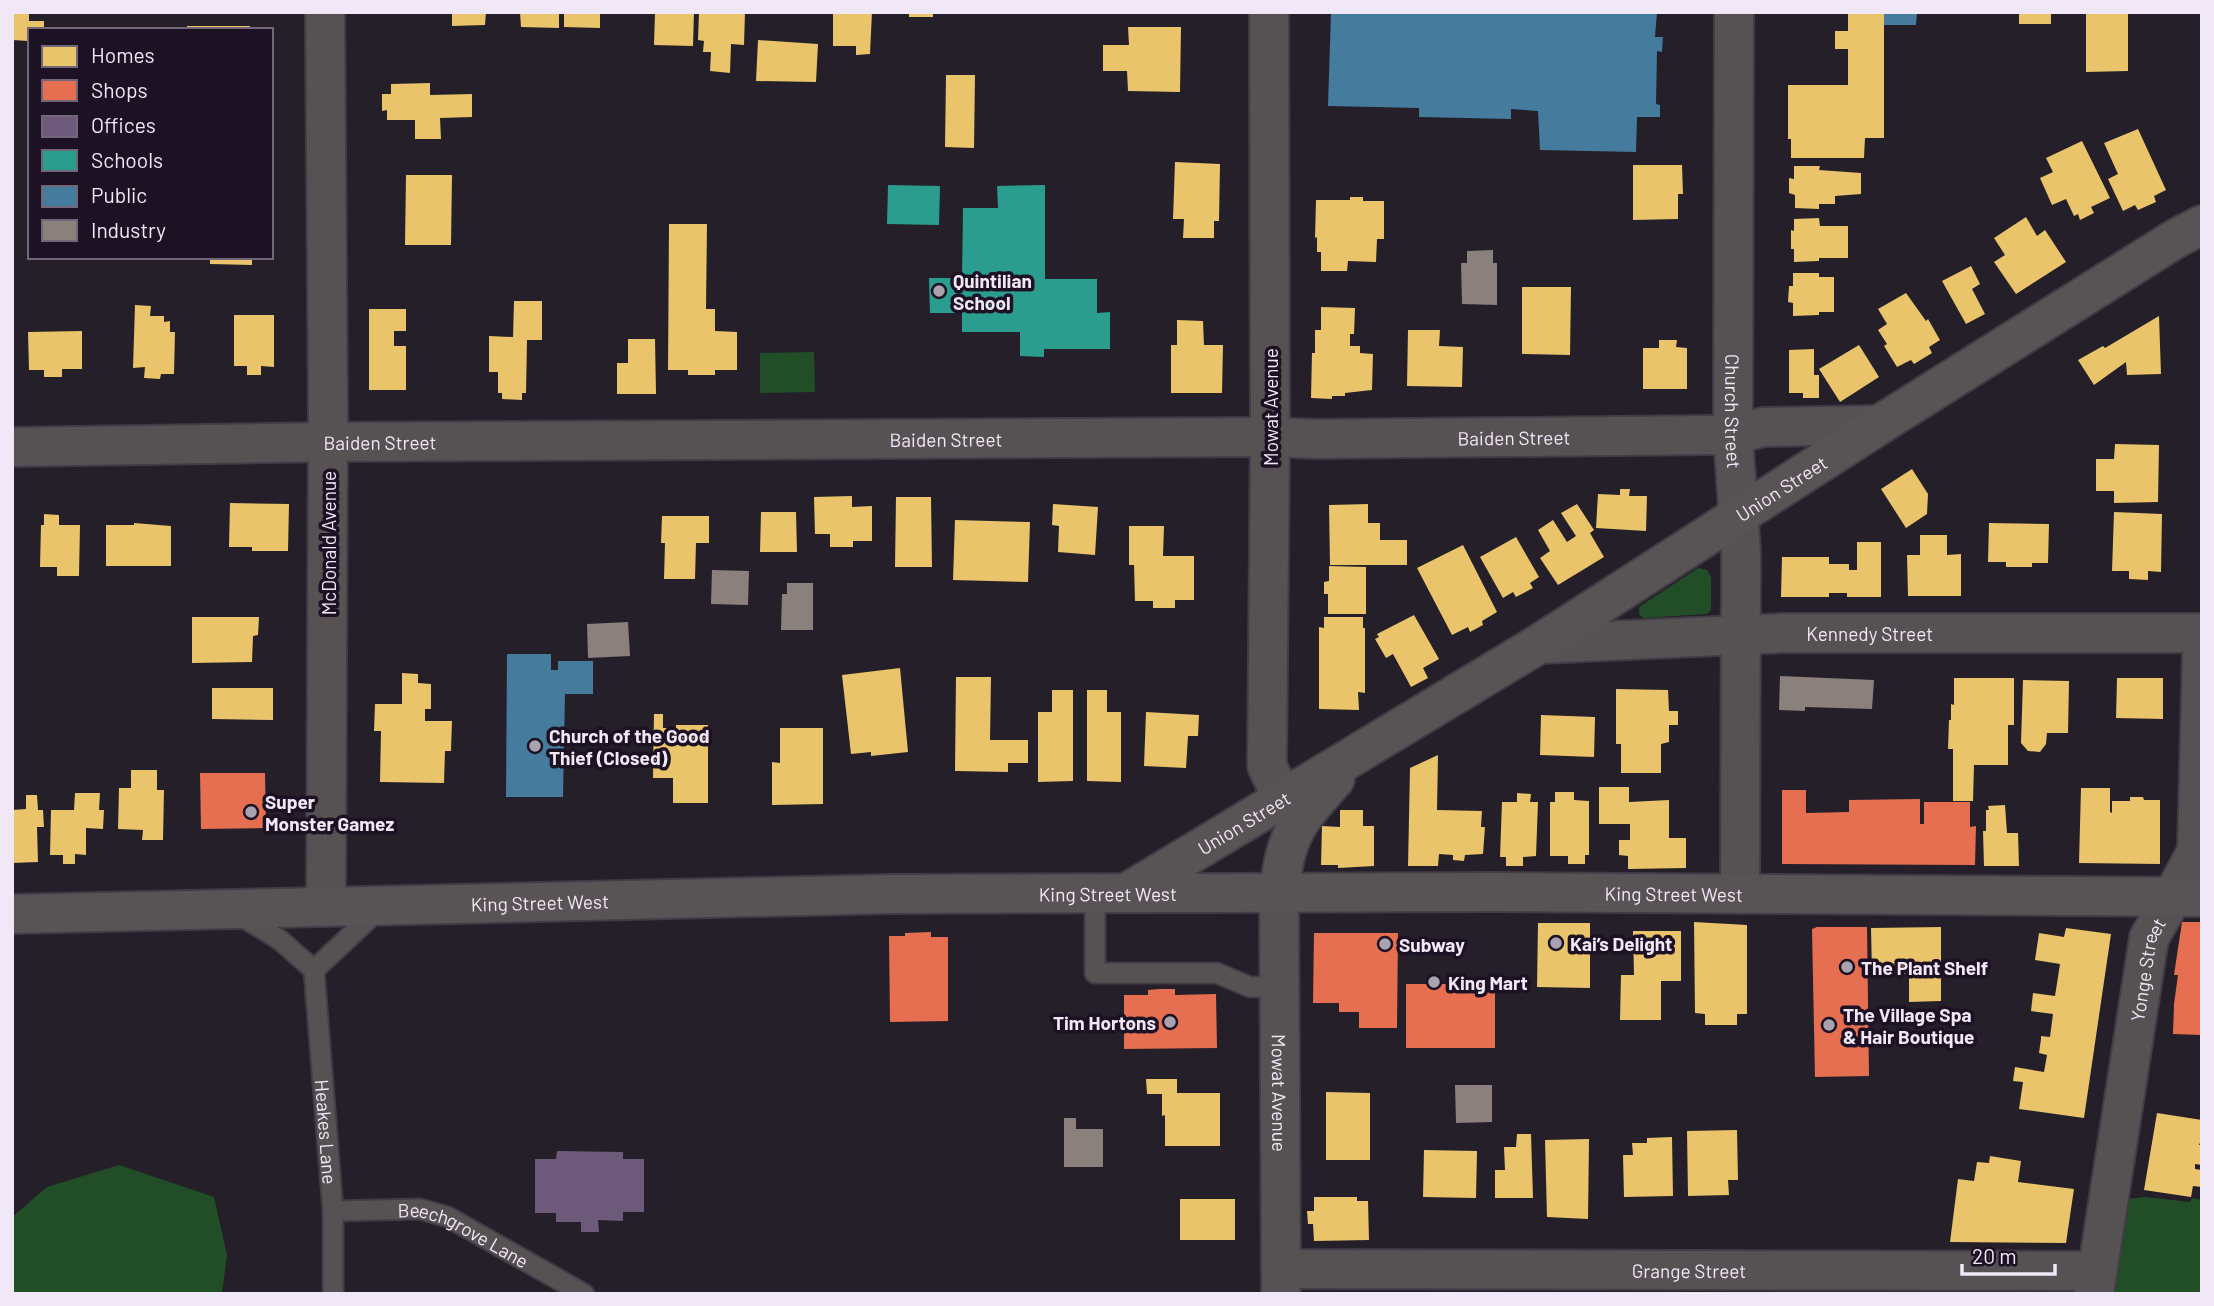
<svg xmlns="http://www.w3.org/2000/svg" width="2214" height="1306" font-family="Barlow,sans-serif">
	<style>
		.green { fill: #224e27 }
		.homes { fill: #e9c46a }
		.shops { fill: #e76f51 }
		.offices { fill: #6d597a }
		.schools { fill: #2a9d8f }
		.public { fill: #457b9d }
		.industry { fill: #8a817c }
		.lines { fill: none; stroke-linecap: round; stroke-linejoin: round }
		.service-casing { stroke: #413c46; stroke-width: 23 }
		.minor-casing { stroke: #413c46; stroke-width: 42 }
		.tertiary-casing { stroke: #413c46; stroke-width: 42 }
		.secondary-casing { stroke: #413c46; stroke-width: 42 }
		.service { stroke: #565254; stroke-width: 19 }
		.minor { stroke: #565254; stroke-width: 38 }
		.tertiary { stroke: #565254; stroke-width: 38 }
		.secondary { stroke: #585354; stroke-width: 38 }
		.poi-dot { fill: #a9a2af; stroke: #1d1124; stroke-width: 2.5 }
		.labels { text-anchor: middle; dominant-baseline: central; stroke-width: 7; stroke-linejoin: round; paint-order: stroke }
		.poi-label { font-size: 19px; font-weight: bold; fill: #f0e8f6; stroke: #1d1124; text-anchor: start }
		.street-label { font-size: 19px; fill: #f0e8f6; stroke: #1d1124 }
	</style>
	<rect width="100%" height="100%" fill="#251f2a"/>
	<g class="green">
		<polygon points="814,352 815,392 760,393 760,353"/>
		<polygon points="1698,568 1707,570 1711,577 1711,610 1707,614 1643,618 1639,614 1639,607"/>
		<polygon points="119,1165 214,1197 227,1255 222,1294 12,1294 12,1217 47,1187"/>
		<polygon points="2145,1197 2190,1202 2192,1198 2202,1200 2202,1294 2112,1294 2126,1199"/>
	</g>
	<g class="homes">
		<polygon points="12,12 29,12 29,21 44,21 44,30 30,30 28,41 12,40"/>
		<polygon points="452,12 486,12 485,25 452,26"/>
		<polygon points="520,12 559,12 559,28 521,27"/>
		<polygon points="564,12 600,12 600,28 564,27"/>
		<polygon points="655,12 694,12 693,46 654,45"/>
		<polygon points="699,12 745,12 744,45 731,44 730,73 710,71 711,52 703,52 704,41 698,40"/>
		<polygon points="833,12 872,12 870,54 856,55 856,46 833,46"/>
		<rect x="909" y="12" width="24" height="5"/>
		<polygon points="1848,12 1884,12 1884,138 1865,138 1864,158 1791,158 1791,139 1788,139 1788,85 1848,85 1848,49 1835,49 1835,31 1848,31"/>
		<rect x="2019" y="12" width="32" height="12"/>
		<polygon points="2086,12 2128,12 2128,71 2086,72"/>
		<rect x="187" y="26" width="63" height="4"/>
		<polygon points="1128,27 1181,27 1180,92 1128,91 1127,71 1103,71 1103,45 1129,45"/>
		<polygon points="758,40 818,44 816,82 756,81"/>
		<polygon points="946,75 975,75 974,148 945,147"/>
		<polygon points="430,83 430,95 472,94 472,117 440,118 441,139 415,139 415,120 387,120 387,110 382,111 382,94 391,94 391,84"/>
		<polygon points="2138,129 2166,190 2154,196 2156,202 2138,210 2135,205 2123,211 2108,179 2118,174 2104,143"/>
		<polygon points="2082,141 2110,198 2091,207 2094,213 2080,220 2078,214 2074,216 2066,199 2052,205 2040,178 2053,172 2046,158"/>
		<polygon points="1175,162 1220,164 1219,221 1214,221 1214,238 1183,238 1184,219 1173,219"/>
		<polygon points="1633,165 1682,165 1683,194 1678,194 1678,219 1633,220"/>
		<polygon points="1794,166 1820,166 1819,170 1861,173 1861,194 1835,196 1835,204 1819,204 1819,209 1795,208 1795,195 1789,193 1789,178 1794,179"/>
		<polygon points="406,175 452,175 451,245 405,245"/>
		<polygon points="1350,197 1363,197 1363,201 1384,201 1384,239 1377,239 1376,262 1348,261 1347,271 1321,271 1321,252 1317,252 1317,237 1315,238 1316,200 1350,200"/>
		<polygon points="2026,217 2037,236 2045,230 2066,262 2016,294 1994,262 2005,255 1994,238"/>
		<polygon points="1819,218 1820,226 1848,226 1848,258 1819,258 1819,261 1794,262 1794,249 1791,249 1791,230 1794,231 1794,219"/>
		<polygon points="669,224 707,224 706,309 715,309 715,331 737,332 737,370 715,370 715,375 688,375 688,370 668,370"/>
		<polygon points="210,257 252,257 252,265 210,264"/>
		<polygon points="1971,266 1980,284 1972,289 1985,314 1966,324 1942,281"/>
		<polygon points="1793,273 1819,273 1819,277 1834,277 1834,312 1819,312 1819,315 1793,316 1793,303 1788,302 1789,286 1793,286"/>
		<polygon points="1522,287 1571,287 1570,355 1522,354"/>
		<polygon points="1906,293 1926,321 1928,319 1940,340 1929,347 1932,353 1914,364 1911,360 1897,367 1884,346 1887,344 1878,330 1887,324 1878,309"/>
		<polygon points="514,301 542,301 542,340 527,340 526,393 522,393 522,400 502,399 502,393 498,393 498,372 489,372 489,336 513,337"/>
		<polygon points="135,305 151,306 150,316 164,316 164,322 170,321 170,332 175,332 174,374 161,374 160,379 144,378 145,367 133,368"/>
		<polygon points="1321,307 1355,308 1354,334 1350,334 1350,346 1360,346 1360,353 1373,354 1372,390 1345,393 1345,396 1332,396 1332,399 1311,398 1312,353 1315,353 1315,330 1321,330"/>
		<polygon points="369,309 406,309 406,331 394,331 394,346 406,346 406,390 369,390"/>
		<polygon points="234,315 274,315 274,367 261,366 261,375 247,375 247,366 234,366"/>
		<polygon points="2159,316 2161,374 2127,375 2126,362 2094,385 2078,360 2103,346 2105,348"/>
		<polygon points="1177,320 1203,321 1204,345 1223,345 1222,393 1171,393 1171,345 1177,345"/>
		<polygon points="1408,330 1440,330 1439,346 1463,347 1462,387 1407,386"/>
		<polygon points="82,331 82,369 62,369 62,377 44,377 44,370 29,370 28,332"/>
		<polygon points="628,339 655,339 656,394 617,394 617,363 628,363"/>
		<polygon points="1659,340 1677,340 1676,347 1687,348 1687,389 1643,389 1643,348 1659,348"/>
		<polygon points="1859,345 1879,377 1840,402 1819,369"/>
		<polygon points="1814,349 1814,375 1819,375 1819,398 1803,398 1803,393 1789,393 1789,350"/>
		<polygon points="2115,444 2159,445 2158,502 2114,503 2114,491 2096,491 2096,459 2114,459"/>
		<polygon points="1912,469 1928,494 1927,514 1906,528 1881,489"/>
		<polygon points="1620,489 1630,489 1629,496 1647,496 1646,531 1596,528 1598,494 1620,495"/>
		<polygon points="852,496 852,507 872,506 872,541 853,541 853,547 830,547 830,534 815,534 814,497"/>
		<polygon points="896,497 931,497 932,567 895,567"/>
		<polygon points="230,503 289,504 288,551 252,551 252,547 229,547"/>
		<polygon points="1053,504 1098,507 1095,555 1058,552 1059,526 1052,525"/>
		<polygon points="1368,504 1368,523 1380,523 1380,540 1407,540 1407,565 1330,565 1329,505"/>
		<polygon points="1577,504 1594,530 1590,533 1604,557 1558,585 1540,558 1550,551 1538,530 1553,520 1567,542 1576,536 1561,513"/>
		<polygon points="761,512 796,512 797,552 760,552"/>
		<polygon points="2114,512 2162,514 2161,572 2148,571 2148,580 2129,579 2129,571 2112,571"/>
		<polygon points="44,514 59,515 59,525 80,525 79,576 57,576 57,567 40,567 41,525 44,525"/>
		<polygon points="662,516 709,516 709,543 696,543 695,579 664,579 665,543 661,543"/>
		<polygon points="955,520 1030,522 1028,582 953,580"/>
		<polygon points="134,523 171,526 171,566 106,566 106,525 134,525"/>
		<polygon points="1989,523 2049,524 2048,563 2032,563 2032,567 2006,567 2006,562 1988,562"/>
		<polygon points="1129,526 1164,526 1163,556 1194,556 1194,600 1175,600 1175,608 1153,608 1153,601 1135,601 1134,565 1129,565"/>
		<polygon points="1920,535 1947,535 1947,555 1961,554 1961,596 1908,596 1907,555 1920,555"/>
		<polygon points="1516,537 1539,577 1530,583 1533,588 1516,597 1513,592 1503,598 1480,557"/>
		<polygon points="1857,542 1881,542 1881,597 1847,597 1847,593 1829,593 1829,597 1781,597 1782,557 1829,557 1829,564 1849,564 1849,570 1857,570"/>
		<polygon points="1463,545 1497,612 1482,621 1483,625 1470,632 1468,627 1452,635 1417,568"/>
		<polygon points="1329,566 1366,567 1366,614 1328,614 1328,594 1324,594 1324,582 1329,581"/>
		<polygon points="1414,615 1439,659 1423,668 1428,678 1411,687 1393,654 1386,658 1375,639 1379,637 1377,634"/>
		<polygon points="192,617 259,617 258,635 253,636 252,662 192,663"/>
		<polygon points="1324,617 1363,617 1363,628 1365,628 1365,693 1358,692 1359,710 1319,709 1319,627 1324,628"/>
		<polygon points="900,668 908,752 871,756 871,752 851,754 842,675"/>
		<polygon points="402,673 418,674 418,683 431,684 431,709 425,709 425,721 452,721 451,751 445,751 444,783 380,782 381,731 374,731 375,704 402,704"/>
		<polygon points="956,677 991,677 990,740 1028,740 1028,763 1008,763 1008,772 955,771"/>
		<polygon points="1954,678 2014,678 2014,725 2008,725 2008,765 1974,765 1973,801 1953,801 1953,749 1948,749 1949,720 1951,720 1951,704 1954,705"/>
		<polygon points="2117,678 2163,678 2163,719 2116,718"/>
		<polygon points="2023,680 2069,681 2068,733 2047,733 2046,744 2040,752 2028,751 2021,743"/>
		<polygon points="212,688 273,688 273,720 212,719"/>
		<polygon points="1616,689 1668,690 1669,711 1678,711 1678,725 1669,725 1669,742 1661,744 1661,773 1621,773 1621,744 1616,744"/>
		<polygon points="1052,690 1073,690 1073,781 1038,782 1038,712 1052,712"/>
		<polygon points="1087,690 1107,690 1107,712 1121,712 1121,782 1087,781"/>
		<polygon points="1146,712 1199,715 1198,736 1188,736 1186,768 1144,766"/>
		<polygon points="654,714 663,714 663,728 676,728 676,725 708,725 708,803 673,803 673,778 653,778"/>
		<polygon points="1541,715 1595,717 1594,757 1540,755"/>
		<polygon points="780,728 823,728 823,804 772,805 772,762 780,763"/>
		<polygon points="1438,755 1437,810 1482,811 1481,827 1485,827 1483,854 1465,855 1464,861 1453,860 1453,855 1439,854 1438,866 1408,866 1410,768"/>
		<polygon points="131,770 157,770 157,790 164,790 163,840 142,840 143,830 118,829 119,788 131,788"/>
		<polygon points="1599,787 1629,787 1629,802 1669,800 1669,838 1686,838 1686,868 1628,869 1628,856 1619,855 1619,840 1630,840 1630,824 1599,824"/>
		<polygon points="2081,788 2110,788 2110,812 2112,813 2112,801 2130,801 2130,797 2143,797 2144,800 2160,800 2160,864 2079,863"/>
		<polygon points="1555,792 1574,792 1574,800 1589,801 1589,855 1585,855 1585,864 1568,864 1568,856 1550,856 1550,802 1555,802"/>
		<polygon points="75,793 100,793 99,810 104,810 103,829 86,828 86,855 75,854 75,864 63,864 63,855 50,855 51,810 74,810"/>
		<polygon points="1517,793 1531,794 1530,802 1538,802 1536,856 1523,857 1523,866 1506,866 1506,857 1500,857 1502,802 1517,802"/>
		<polygon points="26,795 37,795 38,810 43,810 44,827 37,827 38,862 12,863 12,810 26,809"/>
		<polygon points="2005,805 2007,833 2018,833 2019,866 1984,866 1983,831 1986,831 1986,810 1989,810 1988,806"/>
		<polygon points="1340,810 1363,810 1363,826 1374,826 1374,866 1338,868 1338,865 1321,865 1322,826 1340,827"/>
		<polygon points="1694,922 1747,925 1747,1014 1737,1014 1737,1025 1705,1025 1705,1014 1695,1013"/>
		<polygon points="1538,923 1590,923 1590,988 1537,987"/>
		<polygon points="1941,927 1941,1001 1909,1002 1909,974 1872,974 1871,928"/>
		<polygon points="2066,928 2111,934 2084,1118 2019,1109 2023,1082 2013,1081 2015,1067 2044,1072 2047,1055 2039,1053 2041,1039 2041,1036 2050,1037 2053,1014 2031,1011 2033,993 2055,996 2060,964 2035,960 2039,933 2064,937"/>
		<polygon points="1633,931 1681,931 1681,981 1661,981 1661,1020 1620,1020 1621,975 1634,975"/>
		<polygon points="1146,1079 1177,1079 1177,1093 1220,1093 1220,1146 1165,1146 1165,1115 1162,1116 1162,1094 1147,1094"/>
		<polygon points="1326,1092 1370,1093 1370,1160 1326,1160"/>
		<polygon points="2157,1113 2202,1120 2202,1138 2199,1145 2202,1145 2202,1165 2195,1164 2195,1169 2202,1170 2202,1187 2193,1186 2191,1197 2144,1190"/>
		<polygon points="1737,1130 1738,1180 1728,1180 1729,1195 1688,1196 1687,1131"/>
		<polygon points="1517,1134 1531,1134 1533,1198 1495,1198 1495,1170 1505,1170 1504,1147 1516,1147"/>
		<polygon points="1672,1137 1673,1196 1624,1197 1623,1155 1633,1155 1632,1143 1647,1143 1647,1138"/>
		<polygon points="1589,1139 1588,1219 1547,1217 1545,1140"/>
		<polygon points="1424,1150 1477,1151 1476,1198 1423,1197"/>
		<polygon points="1990,1156 2021,1161 2018,1182 2074,1189 2066,1243 1950,1242 1958,1179 1974,1181 1977,1162 1989,1163"/>
		<polygon points="1314,1197 1357,1197 1357,1201 1368,1201 1369,1240 1314,1241 1313,1224 1308,1224 1307,1211 1314,1211"/>
		<rect x="1180" y="1199" width="55" height="41"/>
	</g>
	<g class="shops">
		<polygon points="200,773 265,773 266,828 201,829"/>
		<polygon points="1782,790 1806,790 1806,813 1849,812 1849,800 1920,799 1920,824 1924,824 1924,802 1970,802 1970,827 1976,826 1975,865 1782,864"/>
		<polygon points="2182,922 2202,922 2202,1035 2173,1034 2174,1004 2178,975 2174,975"/>
		<polygon points="1817,927 1867,927 1869,1076 1815,1077 1812,929"/>
		<polygon points="931,932 931,937 948,937 948,1021 890,1022 889,936 905,936 905,933"/>
		<polygon points="1314,933 1398,933 1397,1028 1359,1028 1359,1012 1339,1012 1339,1003 1313,1003"/>
		<rect x="1406" y="984" width="89" height="64"/>
		<polygon points="1160,989 1175,989 1175,995 1216,994 1217,1048 1124,1049 1124,995 1148,995 1148,990"/>
	</g>
	<polygon class="offices" points="557,1151 623,1152 623,1159 644,1159 644,1212 623,1212 623,1221 598,1220 599,1232 581,1232 581,1222 556,1222 556,1213 535,1213 535,1159 556,1159"/>
	<g class="schools">
		<polygon points="888,185 940,186 939,225 887,224"/>
		<polygon points="1045,185 1045,279 1097,279 1097,313 1110,312 1110,349 1044,349 1044,357 1020,356 1020,332 962,332 962,313 930,313 929,278 962,278 963,208 998,208 997,186"/>
	</g>
	<g class="public">
		<polygon points="1331,12 1657,12 1655,37 1663,37 1662,52 1657,51 1656,104 1660,105 1660,117 1637,117 1636,152 1540,150 1538,111 1511,109 1511,119 1419,117 1419,108 1328,106"/>
		<polygon points="1884,12 1917,12 1916,25 1884,25"/>
		<polygon points="507,654 551,654 551,670 558,670 558,661 593,661 593,694 565,694 563,797 506,797"/>
	</g>
	<g class="industry">
		<polygon points="1493,250 1493,263 1497,263 1497,305 1462,304 1461,263 1467,263 1467,251"/>
		<polygon points="712,570 749,571 748,605 711,604"/>
		<polygon points="787,583 813,583 813,630 781,630 782,594 787,594"/>
		<polygon points="628,622 630,656 588,658 587,624"/>
		<polygon points="1780,676 1874,680 1872,709 1805,707 1805,711 1779,710"/>
		<polygon points="1455,1085 1492,1085 1492,1122 1456,1123"/>
		<polygon points="1064,1118 1076,1118 1076,1129 1103,1129 1103,1167 1064,1167"/>
	</g>
	<g class="lines">
		<defs>
			<g id="service">
				<polyline points="1095,892 1095,973 1217,973 1250,987 1279,987"/>
				<path id="s1" d="M 238,914 L 280,940 L 314,970 L 333,1211 L 333,1294"/>
				<polyline points="314,970 380,908"/>
				<path id="s2" d="M 333,1211 L 420,1209 L 448,1217 L 584,1294"/>
			</g>
			<g id="minor">
				<polyline points="325,12 328,416 326,906"/>
				<polyline points="1269,12 1270,437 1267,766 1282,798"/>
				<path id="s3" d="M 1734,12 L 1733,435 L 1741,553 L 1740,894"/>
				<path id="s4" d="M 12,447 L 328,442 L 1270,437 L 1315,439 L 1711,435 L 1733,435 L 1763,427 L 1879,425"/>
				<path id="s5" d="M 1539,644 L 1784,633 L 2202,633"/>
				<path id="s6" d="M 1279,892 L 1281,1294"/>
				<path id="s7" d="M 1281,1269 L 2097,1271"/>
				<path id="s8" d="M 2094,1294 L 2149,938 L 2173,896"/>
			</g>
			<polyline id="tertiary" points="2173,896 2197,851 2202,654"/>
			<g id="secondary">
				<path id="s9" d="M 1128,892 L 1539,644 L 1879,425 L 2175,239 L 2202,225"/>
				<path d="M 1279,892 C 1286,833 1296,823 1335,779"/>
				<path id="s10" d="M 12,914 L 889,894 L 1497,892 L 2202,897"/>
			</g>
		</defs>
		<use href="#service" class="service-casing"/>
		<use href="#minor" class="minor-casing"/>
		<use href="#tertiary" class="tertiary-casing"/>
		<use href="#secondary" class="secondary-casing"/>
		<use href="#service" class="service"/>
		<use href="#minor" class="minor"/>
		<use href="#tertiary" class="tertiary"/>
		<use href="#secondary" class="secondary"/>
	</g>
	<g class="poi-dot">
		<circle cx="939" cy="291" r="7"/>
		<circle cx="535" cy="746" r="7"/>
		<circle cx="251" cy="812" r="7"/>
		<circle cx="1556" cy="943" r="7"/>
		<circle cx="1385" cy="944" r="7"/>
		<circle cx="1847" cy="967" r="7"/>
		<circle cx="1434" cy="982" r="7"/>
		<circle cx="1170" cy="1022" r="7"/>
		<circle cx="1829" cy="1025" r="7"/>
	</g>
	<g class="labels">
		<g class="poi-label">
			<text x="953" y="280">Quintilian<tspan x="953" dy="22">School</tspan></text>
			<text x="549" y="735">Church of the Good<tspan x="549" dy="22">Thief (Closed)</tspan></text>
			<text x="265" y="801">Super<tspan x="265" dy="22">Monster Gamez</tspan></text>
			<text x="1570" y="943">Kai’s Delight</text>
			<text x="1399" y="944">Subway</text>
			<text x="1861" y="967">The Plant Shelf</text>
			<text x="1448" y="982">King Mart</text>
			<text x="1843" y="1014">The Village Spa<tspan x="1843" dy="22">&amp; Hair Boutique</tspan></text>
			<text x="1156" y="1022" text-anchor="end">Tim Hortons</text>
		</g>
		<g class="street-label">
			<text transform="translate(1270 407) rotate(-90)">Mowat Avenue</text>
			<text stroke="none"><textPath href="#s3" startOffset="399">Church Street</textPath></text>
			<text stroke="none"><textPath href="#s4" startOffset="1502">Baiden Street</textPath></text>
			<text stroke="none"><textPath href="#s4" startOffset="934">Baiden Street</textPath></text>
			<text stroke="none"><textPath href="#s4" startOffset="368">Baiden Street</textPath></text>
			<text stroke="none"><textPath href="#s9" startOffset="768">Union Street</textPath></text>
			<text transform="translate(328 543) rotate(-90)">McDonald Avenue</text>
			<text stroke="none"><textPath href="#s5" startOffset="331">Kennedy Street</textPath></text>
			<text stroke="none"><textPath href="#s9" startOffset="135">Union Street</textPath></text>
			<text stroke="none"><textPath href="#s10" startOffset="1096">King Street West</textPath></text>
			<text stroke="none"><textPath href="#s10" startOffset="1662">King Street West</textPath></text>
			<text stroke="none"><textPath href="#s10" startOffset="528">King Street West</textPath></text>
			<text stroke="none"><textPath href="#s8" startOffset="329">Yonge Street</textPath></text>
			<text stroke="none"><textPath href="#s6" startOffset="201">Mowat Avenue</textPath></text>
			<text stroke="none"><textPath href="#s1" startOffset="257">Heakes Lane</textPath></text>
			<text stroke="none"><textPath href="#s2" startOffset="136">Beechgrove Lane</textPath></text>
			<text stroke="none"><textPath href="#s7" startOffset="408">Grange Street</textPath></text>
		</g>
	</g>
	<rect width="2214" height="1306" fill="none" stroke="#f0e8f6" stroke-width="28"/>
	<rect x="28" y="28" width="245" height="231" fill="#1d1124" stroke="#716778" stroke-width="2"/>
	<rect x="42" y="46" width="35" height="21" fill="#e9c46a" stroke="#716778" stroke-width="2"/>
	<text x="91" y="63" font-size="21" fill="#f0e8f6">Homes</text>
	<rect x="42" y="80" width="35" height="21" fill="#e76f51" stroke="#716778" stroke-width="2"/>
	<text x="91" y="98" font-size="21" fill="#f0e8f6">Shops</text>
	<rect x="42" y="116" width="35" height="21" fill="#6d597a" stroke="#716778" stroke-width="2"/>
	<text x="91" y="133" font-size="21" fill="#f0e8f6">Offices</text>
	<rect x="42" y="150" width="35" height="21" fill="#2a9d8f" stroke="#716778" stroke-width="2"/>
	<text x="91" y="168" font-size="21" fill="#f0e8f6">Schools</text>
	<rect x="42" y="186" width="35" height="21" fill="#457b9d" stroke="#716778" stroke-width="2"/>
	<text x="91" y="203" font-size="21" fill="#f0e8f6">Public</text>
	<rect x="42" y="220" width="35" height="21" fill="#8a817c" stroke="#716778" stroke-width="2"/>
	<text x="91" y="238" font-size="21" fill="#f0e8f6">Industry</text>
	<path d="M1962 1264v10h93v-10" fill="none" stroke="#f0e8f6" stroke-width="3.5"/>
	<text x="1972" y="1264" font-size="21" fill="#f0e8f6" stroke="#1d1124" stroke-width="5" paint-order="stroke">20 m</text>
</svg>
